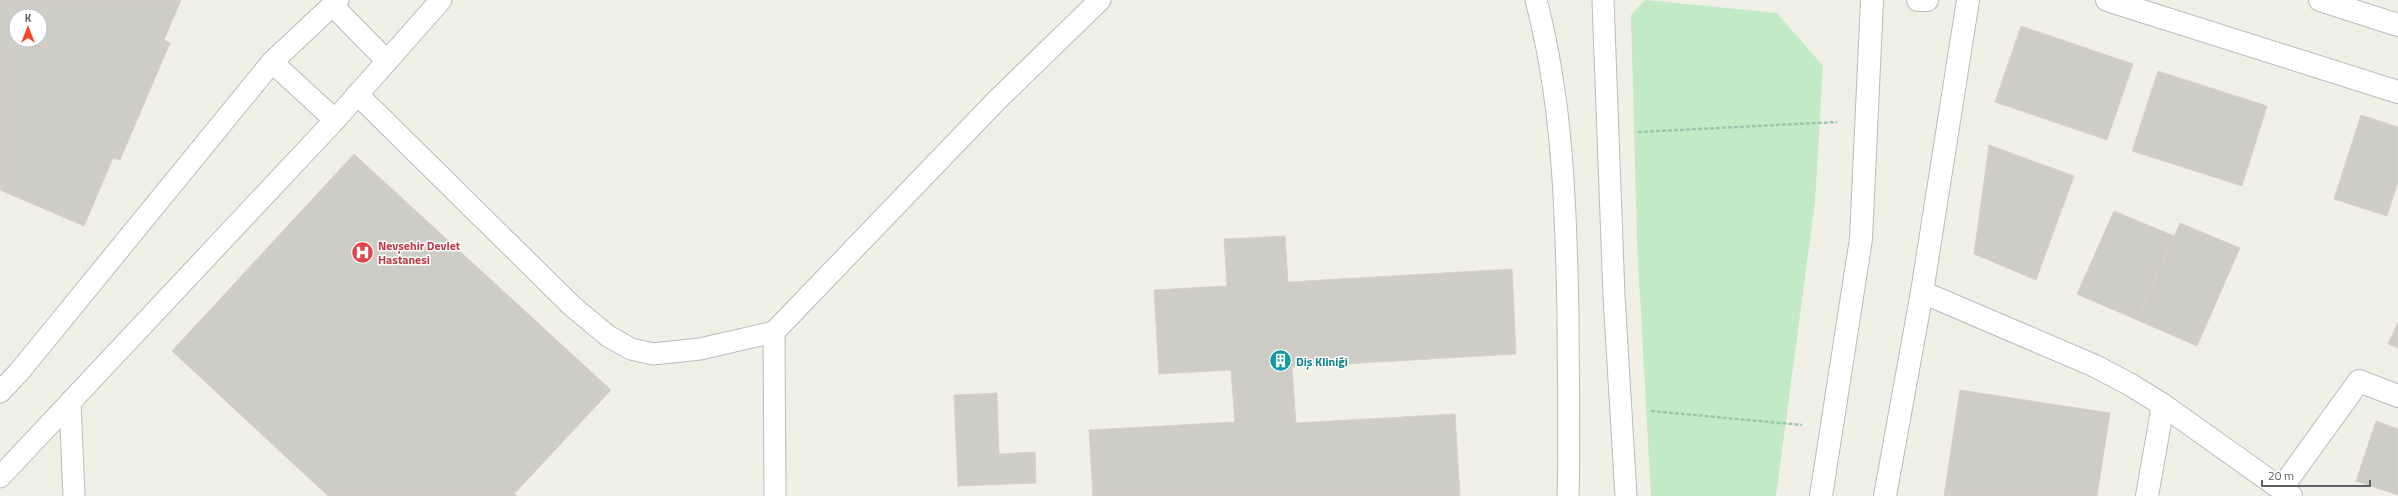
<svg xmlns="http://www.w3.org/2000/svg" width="2398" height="496" font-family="'Titillium Web',sans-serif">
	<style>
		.green { fill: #c2eac5 }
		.building { fill: #cecdc5; stroke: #d7d2c4; fill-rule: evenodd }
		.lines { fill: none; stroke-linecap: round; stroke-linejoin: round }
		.service-casing { stroke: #b9bbc1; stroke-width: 23 }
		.minor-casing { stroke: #b9bbc1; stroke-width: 24 }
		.path { stroke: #99c9aa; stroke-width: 2.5; stroke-dasharray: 4 2; stroke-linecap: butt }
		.service { stroke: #fff; stroke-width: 21 }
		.minor { stroke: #fff; stroke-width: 22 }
		.labels { text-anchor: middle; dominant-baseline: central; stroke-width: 3; stroke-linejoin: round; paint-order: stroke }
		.health-label { font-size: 12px; font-weight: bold; fill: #be3a42; stroke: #fff; text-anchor: start }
		.culture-label { font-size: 12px; font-weight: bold; fill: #0d838f; stroke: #fff; text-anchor: start }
	</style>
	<rect width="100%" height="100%" fill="#f1f0e7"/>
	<polygon class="green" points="1645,0 1777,13 1823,66 1815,202 1776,496 1651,496 1637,241 1631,15"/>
	<g class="building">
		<path d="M 0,0 L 181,0 L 164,40 L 170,43 L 120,160 L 113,158 L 84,226 L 0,190 ZM 16,16 L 40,16 L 40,40 L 16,40 Z"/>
		<polygon points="2021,26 2133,64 2107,140 1995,102"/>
		<polygon points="2158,71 2267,106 2242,186 2132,151"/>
		<polygon points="2361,115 2398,127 2398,182 2387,216 2334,199"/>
		<polygon points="1989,145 2074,176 2036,280 1974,254"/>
		<polygon points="354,154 611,390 514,494 517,496 328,496 172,351"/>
		<polygon points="2114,211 2174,236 2137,320 2077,294"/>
		<polygon points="2180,223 2240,248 2197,346 2137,320"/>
		<polygon points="1285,236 1288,282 1512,269 1516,354 1292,367 1296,423 1455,414 1460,496 1093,496 1089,430 1235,422 1231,370 1159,374 1154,290 1227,286 1224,239"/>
		<polygon points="2398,322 2398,348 2388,344"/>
		<polygon points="1960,390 2110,413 2097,496 1944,496"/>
		<polygon points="997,393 999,454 1035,452 1036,483 958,486 954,395"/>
		<polygon points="2376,421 2398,429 2398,495 2356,481"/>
	</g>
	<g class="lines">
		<defs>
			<g id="service">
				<path d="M 1536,0 C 1563,102 1566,210 1568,315 C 1568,375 1570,436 1568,496"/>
				<polyline points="1603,0 1614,296 1626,496"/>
				<polyline points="333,6 387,61"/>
				<polyline points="272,62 335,120"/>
				<polyline points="357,94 572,306 608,336 631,349 653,354 700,349 774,332 997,100 1100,0"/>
				<polyline points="774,332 775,496"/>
				<polyline points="0,392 19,372 272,62 338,0"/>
				<polyline points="70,402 74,496"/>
				<polyline points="0,477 335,120 441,0"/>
			</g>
			<g id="minor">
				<polyline points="1918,0 1927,0"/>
				<polyline points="2107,0 2398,92"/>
				<polyline points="2320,0 2398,25"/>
				<polyline points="1922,292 2095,366 2131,385 2163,405 2291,496"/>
				<polyline points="2281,489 2359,381 2398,396"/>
				<polyline points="1821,496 1861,239 1872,0"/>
				<polyline points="1885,496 1922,292 1968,0"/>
				<polyline points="2147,496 2163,405"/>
			</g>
		</defs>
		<use href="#service" class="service-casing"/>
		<use href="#minor" class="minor-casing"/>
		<g class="path">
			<polyline points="1638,132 1837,122"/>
			<polyline points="1651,411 1802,425"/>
		</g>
		<use href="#service" class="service"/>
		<use href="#minor" class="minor"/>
	</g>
	<defs>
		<symbol id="hospital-disc" viewBox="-11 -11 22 22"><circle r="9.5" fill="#e0444e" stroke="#fff"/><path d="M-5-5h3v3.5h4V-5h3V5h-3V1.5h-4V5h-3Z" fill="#fff"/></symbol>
		<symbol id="building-disc" viewBox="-11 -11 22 22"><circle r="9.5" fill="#0f9aa8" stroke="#fff"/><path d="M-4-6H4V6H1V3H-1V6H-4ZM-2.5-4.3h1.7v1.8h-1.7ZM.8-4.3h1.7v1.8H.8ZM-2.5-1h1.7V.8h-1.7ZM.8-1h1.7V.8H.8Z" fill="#fff"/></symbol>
	</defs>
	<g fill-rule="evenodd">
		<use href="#hospital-disc" x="350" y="240" width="25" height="25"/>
		<use href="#building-disc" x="1268" y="348" width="25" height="25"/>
	</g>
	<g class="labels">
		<g class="health-label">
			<text x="378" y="245">Nevşehir Devlet<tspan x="378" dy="14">Hastanesi</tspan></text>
		</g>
		<g class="culture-label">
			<text x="1296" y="361">Diş Kliniği</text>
		</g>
	</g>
	<g transform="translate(28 28)"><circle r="19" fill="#ffffff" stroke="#bfc0c3"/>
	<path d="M0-3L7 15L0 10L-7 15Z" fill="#f64827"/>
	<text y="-6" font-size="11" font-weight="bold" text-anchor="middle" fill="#5e6168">K</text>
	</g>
	<path d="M2262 480v6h108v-6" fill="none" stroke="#5e6168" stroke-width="2"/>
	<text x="2268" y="480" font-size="12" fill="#5e6168" stroke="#ffffff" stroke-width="3" paint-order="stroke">20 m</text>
</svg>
